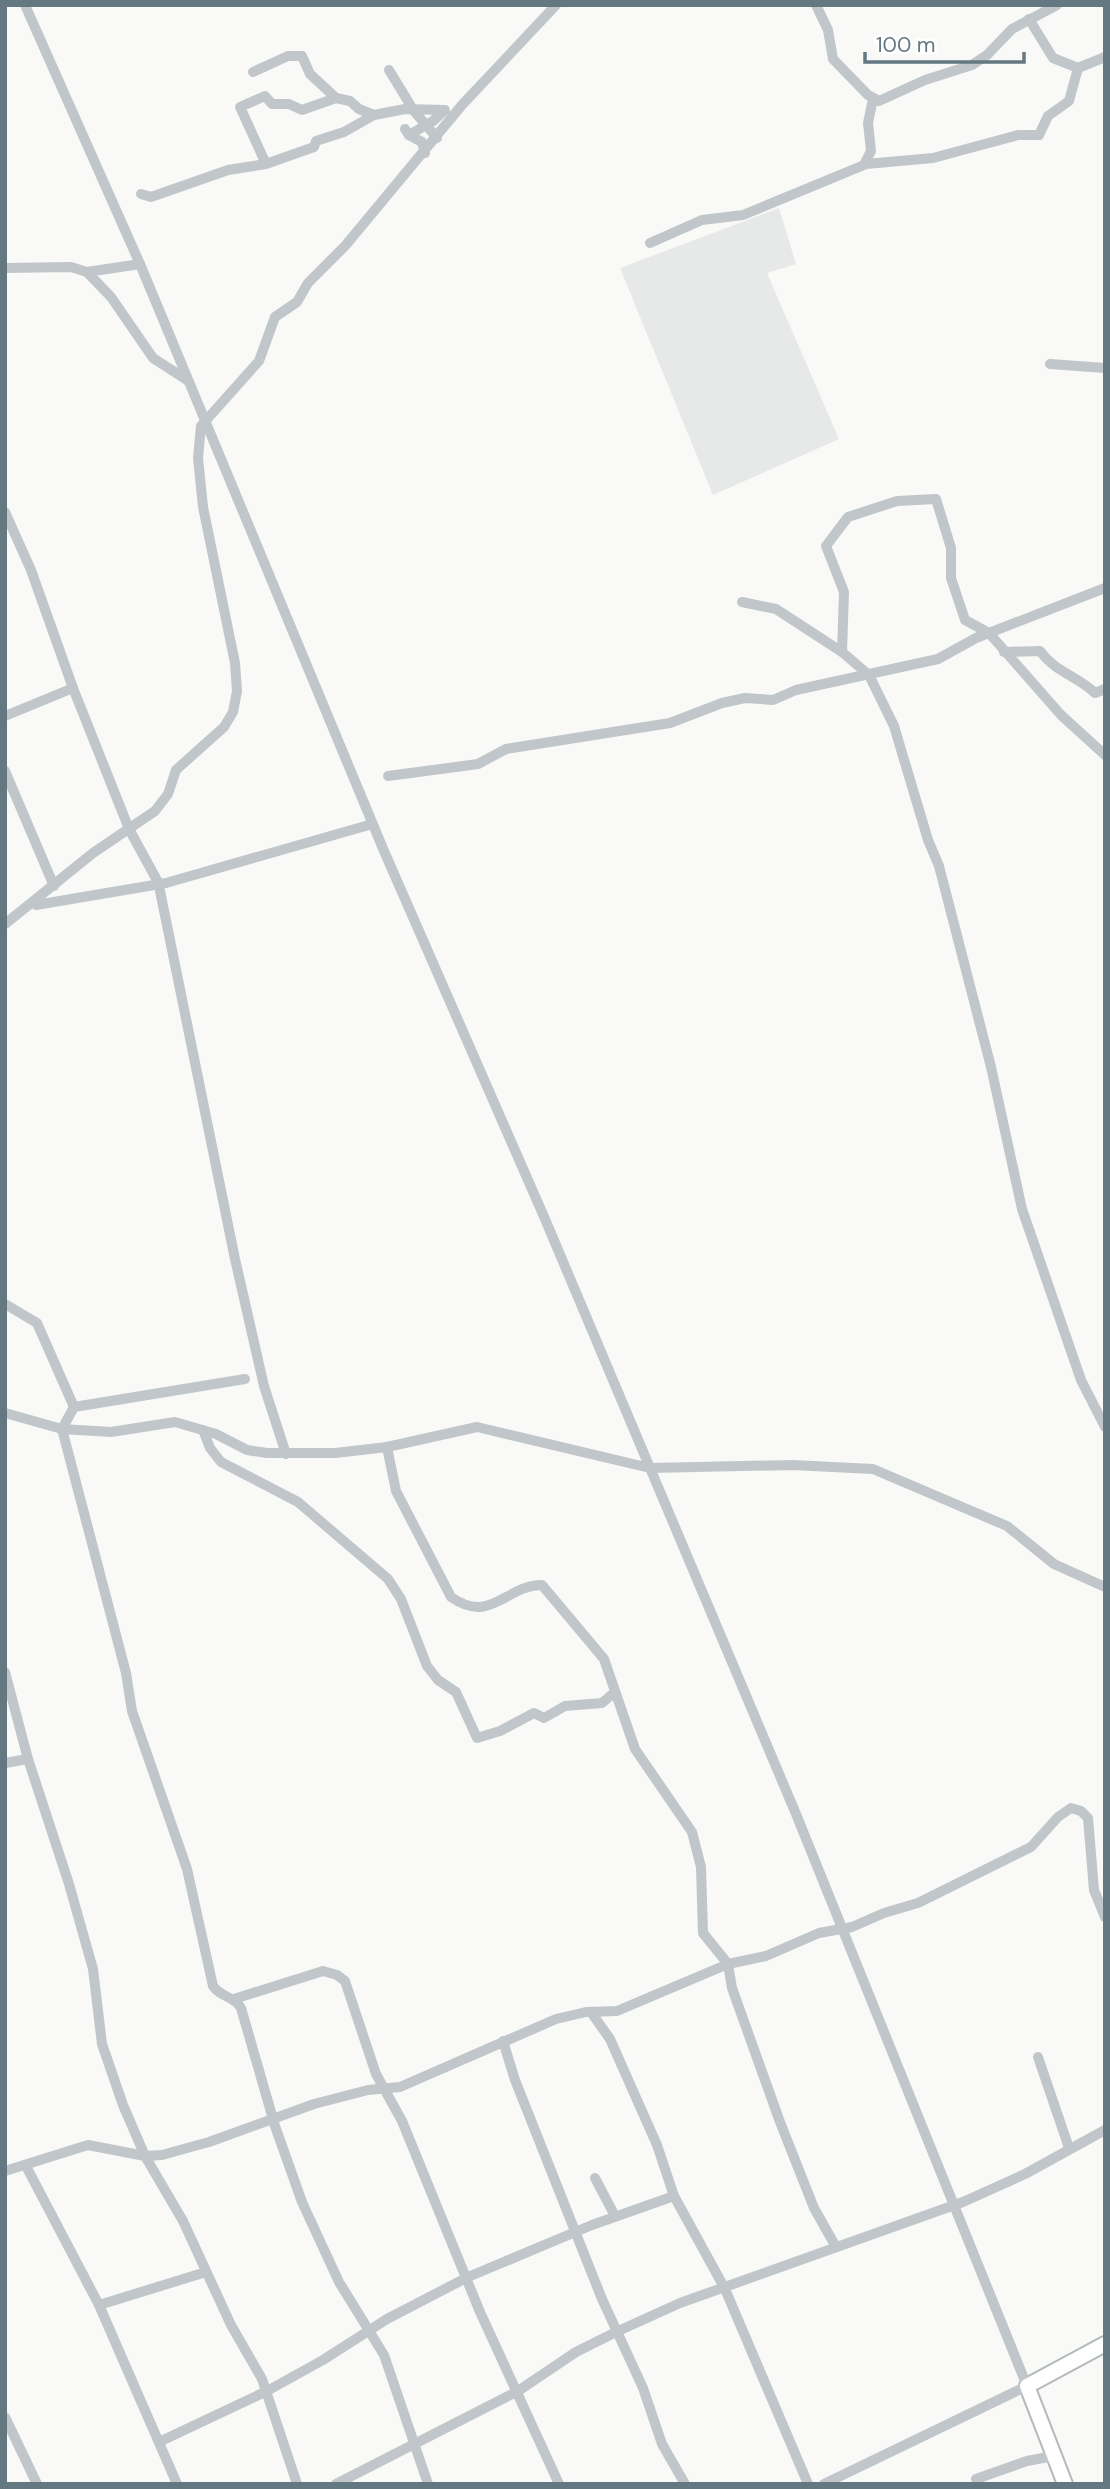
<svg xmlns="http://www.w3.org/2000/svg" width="1110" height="2489" font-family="'DM Sans',sans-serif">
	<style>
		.built { fill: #e7e9e8 }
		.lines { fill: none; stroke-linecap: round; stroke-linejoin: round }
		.secondary-casing { stroke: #b2babd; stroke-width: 18 }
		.street { stroke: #c0c6c9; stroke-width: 10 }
		.secondary { stroke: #fff; stroke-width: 14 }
	</style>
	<rect width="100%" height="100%" fill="#f9f9f7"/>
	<polygon class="built" points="779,208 796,264 767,273 839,439 713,495 620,268"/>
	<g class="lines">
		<defs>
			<polyline id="secondary" points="1065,2484 1027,2386 1105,2344"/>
		</defs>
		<use href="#secondary" class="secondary-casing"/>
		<g class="street">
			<polyline points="25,5 140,264 384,851 545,1219 796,1814 1027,2386 824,2484"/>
			<polyline points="816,5 828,30 833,59 868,95 879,101 925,80 972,65 987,55 1012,29 1057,5"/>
			<polyline points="1029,19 1053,58 1078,68"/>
			<polyline points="389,70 414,111 437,138"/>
			<polyline points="253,72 288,56 302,56 310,74 336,98 350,101 359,109 374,115 405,109 444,110"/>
			<polyline points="405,129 409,135 433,121 445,110"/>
			<polyline points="409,135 422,142 425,153"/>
			<polyline points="266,164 240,107 265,96 272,104 289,104 302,110 336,98"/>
			<polyline points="866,164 933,158 1018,135 1039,135 1048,116 1069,101 1078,68 1105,57"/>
			<polyline points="141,194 151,197 228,170 266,164 314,147 316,141 344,132 374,115"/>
			<polyline points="650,243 702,220 743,215 864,165 871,151 868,123 873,99"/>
			<polyline points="5,268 71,267 87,272 111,297 153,358 187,380"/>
			<polyline points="87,272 140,264"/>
			<polyline points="1050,364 1105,368"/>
			<polyline points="5,512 31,570 73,688 5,716"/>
			<polyline points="742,602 776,609 842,652 844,592 826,546 848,517 897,501 936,499 951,548 951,578 965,620 989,633 1061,715 1105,755"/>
			<polyline points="842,652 869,675 894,726 928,840 939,866 991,1067 1022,1209 1081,1380 1105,1427"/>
			<path d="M 1004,652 L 1040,651 C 1056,673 1076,675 1095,693 L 1105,689"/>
			<polyline points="73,688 129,829 159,884"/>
			<polyline points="5,771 54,886"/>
			<polyline points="388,776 478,764 506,749 670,723 722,703 745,698 773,700 796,690 938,659 976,638 1105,588"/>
			<polyline points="160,891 235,1259 264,1386 286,1454"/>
			<polyline points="36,905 166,883 369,825"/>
			<polyline points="5,924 93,853 155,811 168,794 176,770 224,727 233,712 237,691 235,663 203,507 198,458 201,426 259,361 275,317 297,302 308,283 345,246 462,105 556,5"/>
			<path d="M 5,1304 L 37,1323 L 74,1407 L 62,1429 L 126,1673 L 132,1711 L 187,1869 L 213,1986 C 220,1997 234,1996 241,2008 L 275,2126 L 302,2202 L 339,2282 L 384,2355 L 428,2484"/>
			<polyline points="74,1407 245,1379"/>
			<polyline points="5,1413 62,1429 111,1432 175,1422 216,1434 247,1450 267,1453 335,1453 387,1447 477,1427 650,1468 792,1465 873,1469 1007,1526 1054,1564 1105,1587"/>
			<polyline points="203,1430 210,1448 221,1462 298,1502 388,1579 401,1599 427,1666 438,1680 456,1692 477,1738 500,1731 534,1713 544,1718 565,1706 602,1703 615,1692"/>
			<path d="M 387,1447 L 396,1491 L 451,1597 C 491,1625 506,1585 542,1585 L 604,1659 L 635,1749 L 692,1832 L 701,1867 L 703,1933 L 728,1964 L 732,1988 L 780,2122 L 814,2208 L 836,2247"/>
			<polyline points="5,1672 28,1759 69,1884 93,1969 102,2044 123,2105 145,2156 183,2221 231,2325 262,2379 297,2484"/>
			<polyline points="5,1763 28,1759"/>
			<polyline points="234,1999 323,1971 337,1975 345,1981 376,2074 402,2121 480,2312 559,2484"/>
			<polyline points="591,2012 610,2039 657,2145 674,2196 725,2289 808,2484"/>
			<polyline points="503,2041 515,2080 602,2299 643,2388 662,2444 685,2484"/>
			<polyline points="1038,2057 1069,2148"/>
			<polyline points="26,2166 99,2305 177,2484"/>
			<polyline points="5,2171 88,2145 145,2156 162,2155 209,2142 314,2104 368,2090 400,2087 556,2019 586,2012 617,2011 728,1964 766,1956 819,1933 852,1927 884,1913 918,1903 1031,1847 1058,1817 1071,1808 1081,1811 1088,1818 1094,1890 1105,1917"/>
			<polyline points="595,2178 615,2216"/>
			<polyline points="99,2305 206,2272"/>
			<polyline points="5,2417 37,2484"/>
			<polyline points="159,2442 267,2391 323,2360 387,2319 468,2277 592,2225 674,2196"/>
			<polyline points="976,2479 1027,2461 1054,2456"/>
			<polyline points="336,2484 518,2391 576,2352 616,2332 680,2303 963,2202 1025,2174 1105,2130"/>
		</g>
		<use href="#secondary" class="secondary"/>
	</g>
	<rect width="1110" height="2489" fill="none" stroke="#647881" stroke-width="14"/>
	<path d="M865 52v10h159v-10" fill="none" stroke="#647881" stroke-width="3.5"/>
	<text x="876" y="52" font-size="21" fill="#647881" stroke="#ffffff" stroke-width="5" paint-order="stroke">100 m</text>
</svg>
